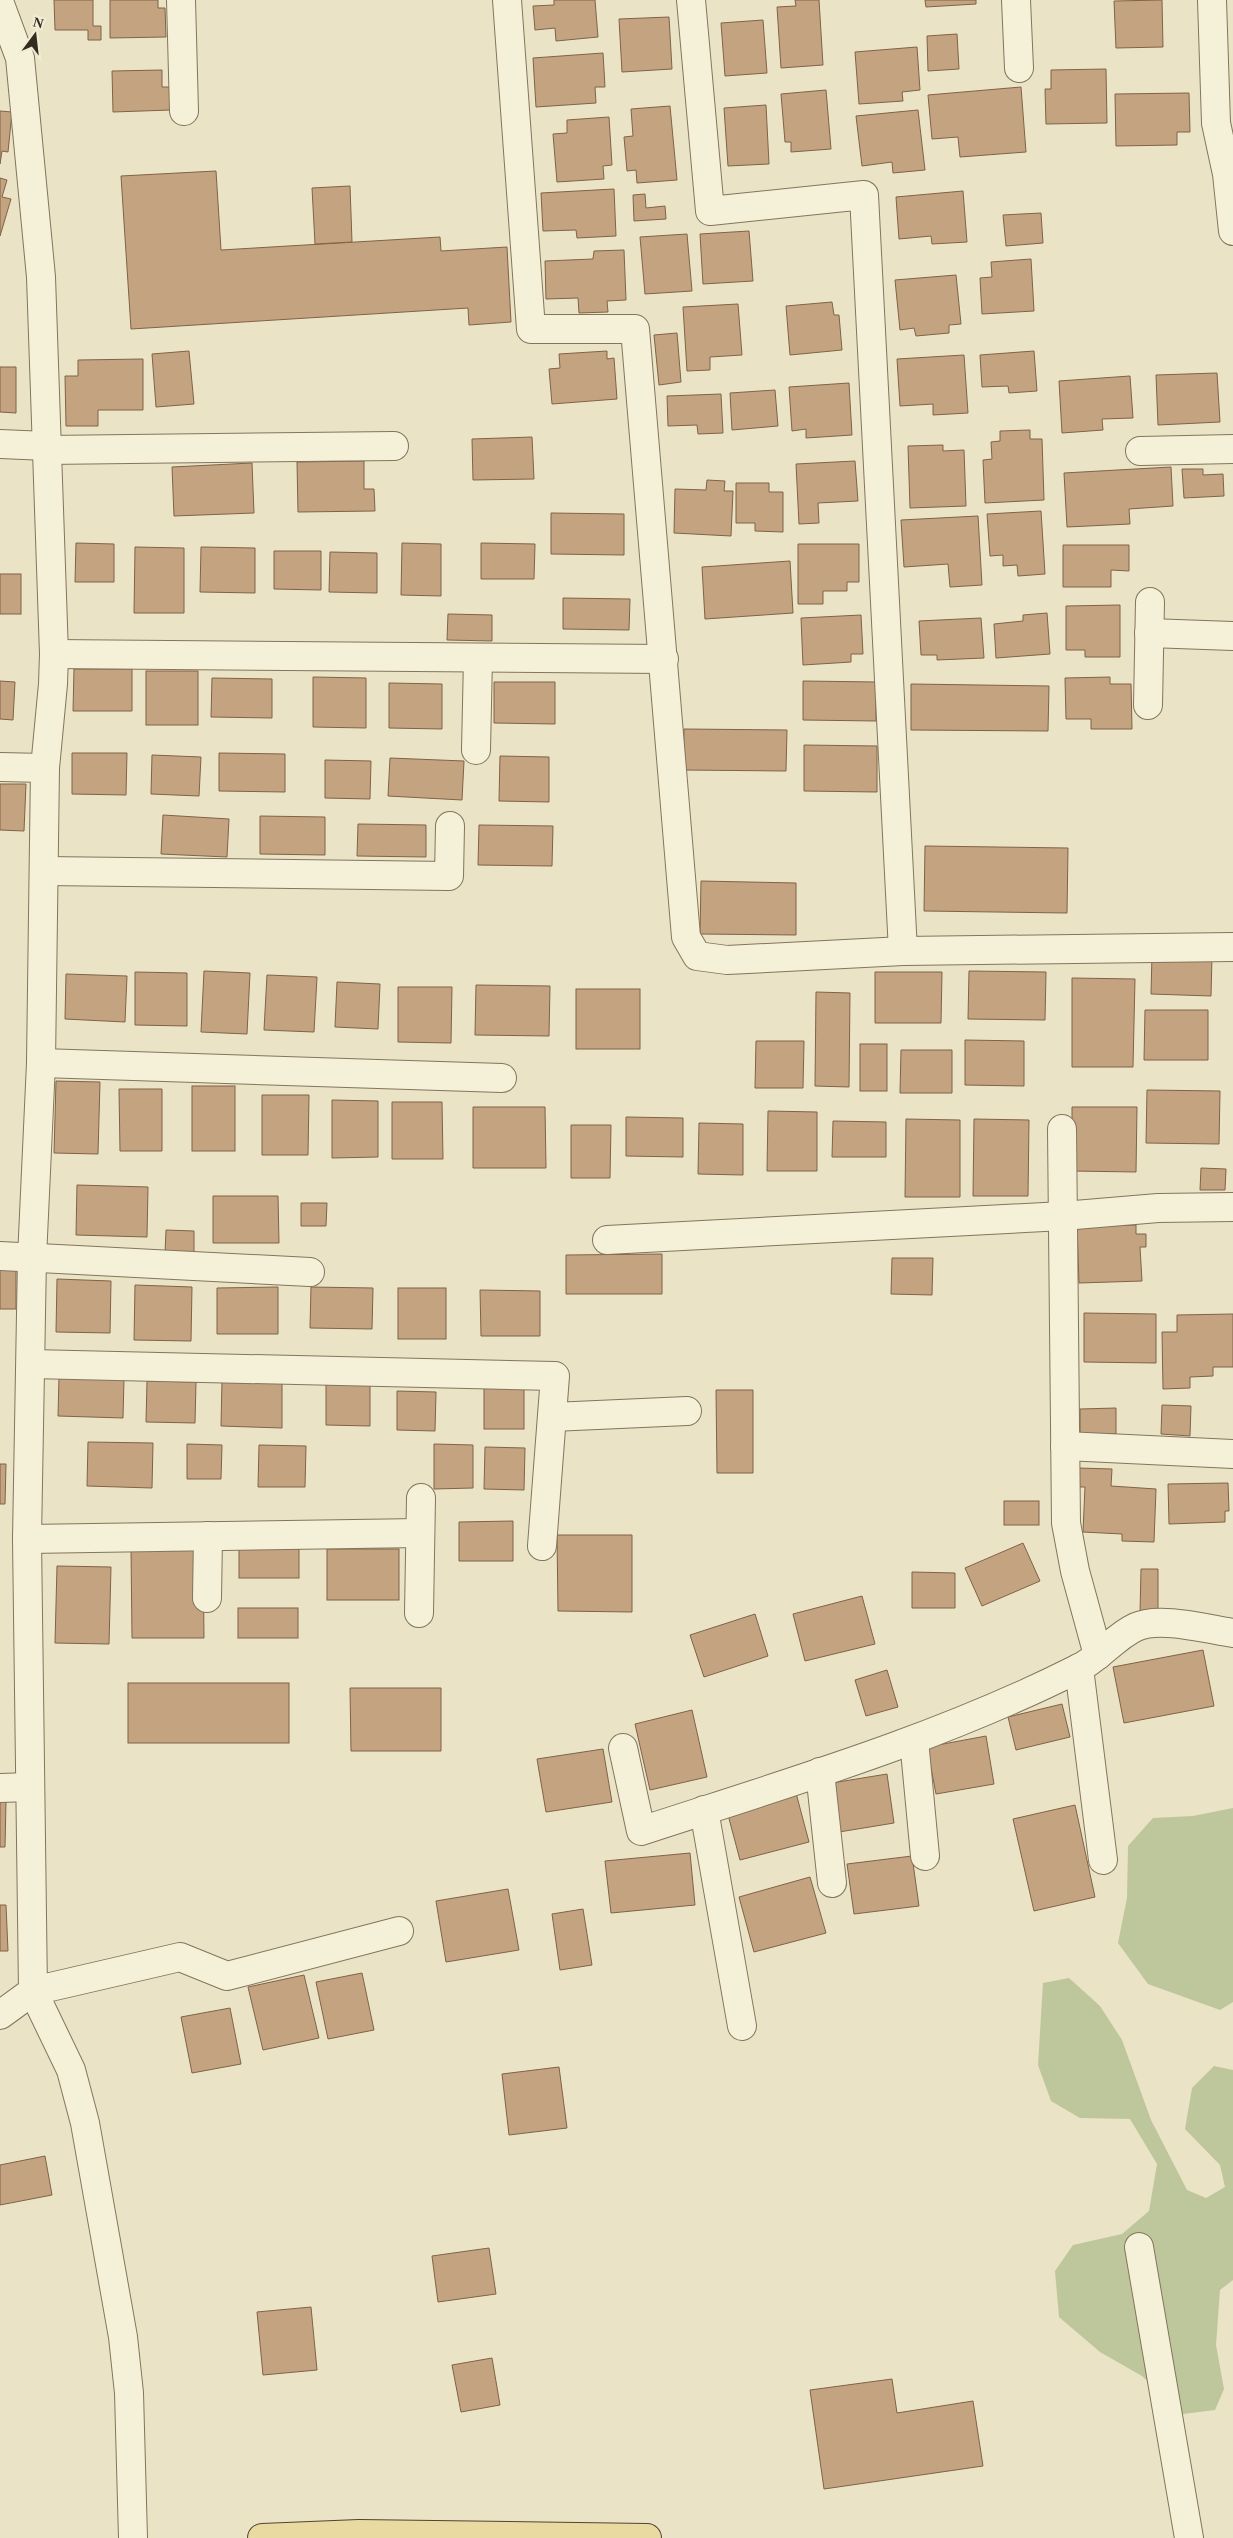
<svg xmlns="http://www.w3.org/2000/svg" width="1233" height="2538" font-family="Georgia,serif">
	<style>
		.green { fill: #bdc79b }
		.building { fill: #c4a380; stroke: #806346 }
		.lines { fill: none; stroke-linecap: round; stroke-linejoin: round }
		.minor-casing { stroke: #83755d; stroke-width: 30 }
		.major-casing { stroke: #514431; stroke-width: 30 }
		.minor { stroke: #f5f0d8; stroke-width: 28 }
		.major { stroke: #e9daa2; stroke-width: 28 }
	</style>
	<rect width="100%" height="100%" fill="#eae3c6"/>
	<g class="green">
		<polygon points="1233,1808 1233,2002 1220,2010 1148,1984 1118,1943 1127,1898 1128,1846 1153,1818 1193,1816"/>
		<polygon points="1069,1978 1100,2006 1122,2040 1151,2120 1187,2190 1206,2198 1225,2187 1220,2165 1185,2129 1192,2088 1214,2066 1233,2070 1233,2280 1220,2290 1216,2345 1224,2389 1215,2410 1183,2414 1142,2376 1100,2352 1059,2317 1055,2271 1073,2245 1122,2234 1149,2211 1157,2164 1130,2119 1080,2118 1051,2101 1038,2065 1043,1983"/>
	</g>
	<g class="building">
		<polygon points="54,0 93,0 93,26 101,26 101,40 88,40 88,30 55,30"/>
		<polygon points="110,0 158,0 158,8 165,8 166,37 110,38"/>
		<polygon points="554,0 595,0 598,37 556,41 555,28 535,30 533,6 554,5"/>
		<polygon points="795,0 819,0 823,65 781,68 777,7 796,6"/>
		<polygon points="925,0 976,0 976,4 926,7"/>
		<polygon points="1162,0 1163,47 1116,48 1114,1"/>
		<polygon points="669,17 672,69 622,72 619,19"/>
		<polygon points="763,20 767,73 725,76 721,23"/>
		<polygon points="957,34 959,69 928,71 927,36"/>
		<polygon points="917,47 920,90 902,92 903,101 859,104 855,52"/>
		<polygon points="603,53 605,87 595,87 596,103 536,107 533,58"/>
		<polygon points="1106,69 1107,123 1046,124 1045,89 1051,89 1051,70"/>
		<polygon points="162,70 162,87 170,87 171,110 113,112 112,71"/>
		<polygon points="1021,87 1026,152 960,157 958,137 932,139 928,95"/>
		<polygon points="826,90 831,149 791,152 791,142 785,142 781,94"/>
		<polygon points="1189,93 1190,132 1177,132 1177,145 1116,146 1115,94"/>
		<polygon points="766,105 769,164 728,166 724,108"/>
		<polygon points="670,106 677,180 637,183 636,170 627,171 624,137 633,136 631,109"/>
		<polygon points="918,110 925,170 893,173 892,162 862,166 856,116"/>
		<polygon points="0,111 12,112 8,152 2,151 0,164"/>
		<polygon points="609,117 612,165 603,166 604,179 557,182 553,134 567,133 567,120"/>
		<polygon points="216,171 221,250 440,237 441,251 507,247 511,322 469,325 468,308 131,329 121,176"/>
		<polygon points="0,178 7,180 2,197 11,199 0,236"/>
		<polygon points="350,186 352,242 315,244 312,188"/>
		<polygon points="614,189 616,236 577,238 576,230 543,231 541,193"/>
		<polygon points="963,191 967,242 932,244 931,236 899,239 896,197"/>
		<polygon points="645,194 646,208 665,206 666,219 634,221 633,195"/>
		<polygon points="1041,213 1043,243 1006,246 1003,215"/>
		<polygon points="749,231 753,281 703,284 700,234"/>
		<polygon points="687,234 692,291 645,294 640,237"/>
		<polygon points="624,250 626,300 607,301 608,312 579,313 578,298 546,299 545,261 593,259 594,251"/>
		<polygon points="1031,259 1034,311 982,314 980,278 992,277 991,262"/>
		<polygon points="956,275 961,324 949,325 949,333 916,336 914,328 900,330 895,280"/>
		<polygon points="832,302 834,315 839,315 842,350 790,355 786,306"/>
		<polygon points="738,304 742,355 710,357 710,370 687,371 683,307"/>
		<polygon points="677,333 681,382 659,385 654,335"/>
		<polygon points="189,351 194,404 156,407 152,354"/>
		<polygon points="607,351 607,359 614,358 617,399 552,404 549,369 560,368 559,354"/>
		<polygon points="1034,351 1037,391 1009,393 1008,386 982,387 980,355"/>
		<polygon points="964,355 968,413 933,415 933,404 900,406 897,359"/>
		<polygon points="143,359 143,410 98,410 98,426 66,426 65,376 78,376 78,360"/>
		<polygon points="0,367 16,367 16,413 0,412"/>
		<polygon points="1217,373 1220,422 1158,425 1156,375"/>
		<polygon points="1130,376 1133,418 1102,419 1103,430 1062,433 1059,381"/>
		<polygon points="849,383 852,435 806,438 806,429 792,431 789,387"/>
		<polygon points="775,390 778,426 732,430 730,393"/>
		<polygon points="721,394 723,433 698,434 697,425 668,426 667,396"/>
		<polygon points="1030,430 1030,439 1042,439 1044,500 985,503 983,460 992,459 991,442 1000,441 1000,431"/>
		<polygon points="532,437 534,479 473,480 472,439"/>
		<polygon points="943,445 943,451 964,450 966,506 910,508 908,446"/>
		<polygon points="364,461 364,489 374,489 375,511 298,512 297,462"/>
		<polygon points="855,461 858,501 818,503 819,523 799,524 796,464"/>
		<polygon points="252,463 254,513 174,516 172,467"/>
		<polygon points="1171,467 1173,506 1129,509 1130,524 1067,527 1064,473"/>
		<polygon points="1182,469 1203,469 1203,475 1223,474 1224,496 1184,498"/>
		<polygon points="707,480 725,481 724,491 733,491 731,536 674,533 675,489 706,490"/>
		<polygon points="736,483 769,483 769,492 783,492 783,532 755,531 755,523 736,523"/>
		<polygon points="1041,511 1045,574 1018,576 1017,565 1003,566 1003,555 990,556 987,514"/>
		<polygon points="551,513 624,514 624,555 551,554"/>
		<polygon points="978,516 982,585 950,587 948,564 904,567 901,520"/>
		<polygon points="76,543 114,544 114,582 75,582"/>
		<polygon points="402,543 441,544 441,596 401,595"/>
		<polygon points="481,543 535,544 534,579 481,579"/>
		<polygon points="798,544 859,544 859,582 847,582 847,591 823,591 823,604 798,604"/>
		<polygon points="1063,545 1129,545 1129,571 1111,570 1111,587 1063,587"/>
		<polygon points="135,547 184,548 184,613 134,613"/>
		<polygon points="201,547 255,548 255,593 200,592"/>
		<polygon points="274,551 321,551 321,590 274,589"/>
		<polygon points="330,552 377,553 377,593 329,592"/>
		<polygon points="790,561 793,613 705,619 702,567"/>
		<rect x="0" y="574" width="21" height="40"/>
		<polygon points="563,598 630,599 629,630 563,629"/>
		<polygon points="1120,605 1120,657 1085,657 1085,650 1066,650 1066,606"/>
		<polygon points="1047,613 1050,654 996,658 994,624 1023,621 1023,615"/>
		<polygon points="448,614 492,615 492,641 447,640"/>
		<polygon points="861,615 863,654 851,654 851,662 803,665 801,618"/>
		<polygon points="981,618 984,658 937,660 937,655 921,655 919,621"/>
		<polygon points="74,669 132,669 132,711 73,711"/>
		<rect x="146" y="671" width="52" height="54"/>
		<polygon points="313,677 366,678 366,728 313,727"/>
		<polygon points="1110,677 1110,684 1131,684 1132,729 1091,729 1091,719 1066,719 1065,678"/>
		<polygon points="212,678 272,679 272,718 211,717"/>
		<polygon points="0,681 15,682 13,720 0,719"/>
		<polygon points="803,681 876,682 876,721 803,720"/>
		<polygon points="494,682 555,682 555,724 494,723"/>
		<polygon points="389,683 442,684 442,729 389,728"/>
		<polygon points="911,684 1049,686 1048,731 911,730"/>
		<polygon points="684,729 787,730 786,771 683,770"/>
		<polygon points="804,745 877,746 877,792 804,791"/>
		<polygon points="72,753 127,753 126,795 72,794"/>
		<polygon points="219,753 285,754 285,792 219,791"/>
		<polygon points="152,755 201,757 199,796 151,794"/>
		<polygon points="500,756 549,757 549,802 499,801"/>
		<polygon points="390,758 464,761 462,800 388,796"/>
		<polygon points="325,760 371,761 370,799 325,798"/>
		<polygon points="0,784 26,784 24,831 0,830"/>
		<polygon points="163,815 229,819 227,857 161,854"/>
		<polygon points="260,816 325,817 325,855 260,854"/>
		<polygon points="358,824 426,825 426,857 357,856"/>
		<polygon points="479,825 553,826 552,866 478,865"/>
		<polygon points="925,846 1068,848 1067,913 924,911"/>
		<polygon points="701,881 796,883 796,935 700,934"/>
		<polygon points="1152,954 1212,956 1211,996 1151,994"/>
		<polygon points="204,971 250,973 247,1034 201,1032"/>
		<polygon points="969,971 1046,972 1045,1020 968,1019"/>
		<polygon points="135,972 187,973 187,1026 135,1025"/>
		<polygon points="875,972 942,972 941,1023 875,1023"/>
		<polygon points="66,974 127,976 125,1022 65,1019"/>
		<polygon points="267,975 317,977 314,1032 264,1030"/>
		<polygon points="1072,978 1135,979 1133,1067 1072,1067"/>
		<polygon points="337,982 380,984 378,1029 335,1027"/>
		<polygon points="476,985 550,986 549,1036 475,1035"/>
		<polygon points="398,987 452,987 451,1043 398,1042"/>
		<rect x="576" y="989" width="64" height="60"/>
		<polygon points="816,992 850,993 849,1087 815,1086"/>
		<polygon points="1145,1010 1208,1010 1208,1060 1144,1060"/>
		<polygon points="965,1040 1024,1041 1024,1086 965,1085"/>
		<polygon points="756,1041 804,1041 803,1088 755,1088"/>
		<rect x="860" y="1044" width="27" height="47"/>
		<polygon points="901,1050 952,1050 952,1093 900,1093"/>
		<polygon points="56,1081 100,1082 98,1154 54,1153"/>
		<rect x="192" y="1086" width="43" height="65"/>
		<polygon points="119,1089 162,1089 162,1151 120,1151"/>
		<polygon points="1147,1090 1220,1091 1219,1144 1146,1143"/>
		<polygon points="262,1095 309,1095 308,1155 262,1155"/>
		<polygon points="332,1100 378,1101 378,1157 332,1158"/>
		<polygon points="392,1102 442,1102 443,1159 392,1159"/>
		<polygon points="473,1107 545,1107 546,1168 473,1168"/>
		<polygon points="1072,1107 1137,1107 1136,1172 1072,1171"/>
		<polygon points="768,1111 817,1112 817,1171 767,1171"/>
		<polygon points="626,1117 683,1118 683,1157 626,1156"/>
		<polygon points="906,1119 960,1120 960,1197 905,1197"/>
		<polygon points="974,1119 1029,1120 1028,1196 973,1196"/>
		<polygon points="833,1121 886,1122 886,1157 832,1157"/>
		<polygon points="699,1123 743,1124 743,1175 698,1174"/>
		<polygon points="571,1125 611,1125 610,1178 571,1178"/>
		<polygon points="1201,1168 1226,1169 1225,1190 1200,1190"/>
		<polygon points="77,1185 148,1187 147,1237 76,1235"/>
		<polygon points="213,1196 278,1196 279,1243 213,1243"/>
		<polygon points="301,1203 327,1203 326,1226 301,1226"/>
		<polygon points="1136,1225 1136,1234 1146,1234 1146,1247 1140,1247 1142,1281 1079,1283 1077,1227"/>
		<polygon points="166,1230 194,1231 194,1255 165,1254"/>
		<polygon points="662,1254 662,1294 566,1294 566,1255"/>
		<polygon points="892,1258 933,1258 932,1295 891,1294"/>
		<rect x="0" y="1268" width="16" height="41"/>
		<polygon points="57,1279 111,1281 110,1333 56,1332"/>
		<polygon points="135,1285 192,1287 191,1341 134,1340"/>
		<polygon points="278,1287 278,1334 217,1334 217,1288"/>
		<polygon points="311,1287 373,1288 372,1329 310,1328"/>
		<rect x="398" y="1288" width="48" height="51"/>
		<polygon points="480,1290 540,1291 540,1336 481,1336"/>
		<polygon points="1084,1313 1156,1314 1156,1363 1084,1362"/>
		<polygon points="1233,1314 1233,1367 1213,1367 1213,1376 1190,1377 1190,1388 1163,1389 1162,1332 1177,1332 1177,1315"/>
		<polygon points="59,1377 124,1379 123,1418 58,1416"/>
		<polygon points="222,1380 282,1382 282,1428 221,1426"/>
		<polygon points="147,1381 196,1382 195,1423 146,1422"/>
		<polygon points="326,1382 370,1382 370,1426 326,1425"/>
		<rect x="484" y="1386" width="40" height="43"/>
		<polygon points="716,1390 753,1390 753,1473 717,1473"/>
		<polygon points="397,1391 436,1392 435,1431 397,1430"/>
		<polygon points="1162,1405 1191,1406 1190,1436 1161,1434"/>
		<polygon points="1116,1408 1116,1434 1080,1434 1080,1409"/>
		<polygon points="88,1442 153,1443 152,1488 87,1486"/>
		<polygon points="187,1444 222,1445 221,1479 187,1479"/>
		<polygon points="434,1444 473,1445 473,1488 434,1489"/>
		<polygon points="259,1445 306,1446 305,1487 258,1487"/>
		<polygon points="485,1447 525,1448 524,1490 484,1489"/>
		<polygon points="0,1464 6,1464 5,1504 0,1504"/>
		<polygon points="1078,1468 1112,1469 1111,1486 1156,1489 1154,1542 1122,1541 1122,1534 1083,1532 1085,1487 1077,1487"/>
		<polygon points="1228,1483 1229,1511 1225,1511 1225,1522 1169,1524 1168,1484"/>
		<rect x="1004" y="1501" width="35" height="24"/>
		<polygon points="513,1521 513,1561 459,1561 459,1522"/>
		<polygon points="557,1535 632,1535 632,1612 558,1611"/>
		<polygon points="1023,1543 1040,1581 982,1606 965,1568"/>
		<polygon points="131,1549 203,1549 204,1638 132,1638"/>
		<rect x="239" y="1549" width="60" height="29"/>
		<rect x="327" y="1549" width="72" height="51"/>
		<polygon points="57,1566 111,1567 109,1644 55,1643"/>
		<polygon points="1141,1569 1158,1569 1158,1614 1140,1614"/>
		<polygon points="912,1572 955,1573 955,1608 912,1608"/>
		<polygon points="862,1596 875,1644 805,1661 793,1614"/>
		<rect x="238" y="1608" width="60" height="30"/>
		<polygon points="755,1614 768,1656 704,1677 690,1635"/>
		<polygon points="1203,1650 1214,1706 1124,1723 1113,1667"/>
		<polygon points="887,1670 898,1707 866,1716 855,1680"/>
		<rect x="128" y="1683" width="161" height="60"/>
		<polygon points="350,1688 441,1688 441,1751 351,1751"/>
		<polygon points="1062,1704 1070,1737 1016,1750 1008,1717"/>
		<polygon points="692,1710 707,1777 650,1790 635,1724"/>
		<polygon points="986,1736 994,1784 936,1794 927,1747"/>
		<polygon points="603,1749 612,1802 546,1812 537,1759"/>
		<polygon points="887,1774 894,1823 839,1832 832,1783"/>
		<polygon points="796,1793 809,1842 740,1860 727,1811"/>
		<polygon points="0,1801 6,1801 5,1847 0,1847"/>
		<polygon points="1075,1805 1095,1897 1034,1911 1013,1819"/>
		<polygon points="690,1853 695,1905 611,1913 605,1861"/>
		<polygon points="912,1856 919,1906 854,1914 847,1864"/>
		<polygon points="810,1877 826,1933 754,1952 739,1897"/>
		<polygon points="508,1889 519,1950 446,1962 436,1901"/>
		<polygon points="0,1905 6,1905 8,1951 0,1951"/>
		<polygon points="583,1909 592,1965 560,1970 552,1914"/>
		<polygon points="362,1973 374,2030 328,2039 316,1982"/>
		<polygon points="304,1975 319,2038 263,2050 248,1987"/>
		<polygon points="230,2008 241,2064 192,2073 181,2017"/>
		<polygon points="559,2067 567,2128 509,2135 502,2074"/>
		<polygon points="45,2156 52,2195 0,2205 0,2165"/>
		<polygon points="489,2248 496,2294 438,2302 432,2256"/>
		<polygon points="311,2307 317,2370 263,2375 257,2312"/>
		<polygon points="492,2358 500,2405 461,2412 452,2365"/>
		<polygon points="892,2379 897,2413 973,2401 983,2466 824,2489 810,2390"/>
	</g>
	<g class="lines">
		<defs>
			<g id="minor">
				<polyline points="181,0 184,111"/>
				<polyline points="507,0 531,329 635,329 686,937 697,956 727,960 903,951 1233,947"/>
				<polyline points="691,0 710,211 864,195 903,951"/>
				<polyline points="1016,0 1019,68"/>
				<polyline points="1212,0 1216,123 1227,174 1233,231"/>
				<polyline points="0,4 20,58 41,277 54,654 53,684 45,768 41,1063 32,1258 27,1539 33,1991 0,2015"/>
				<polyline points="0,444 47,446"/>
				<polyline points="46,450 394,446"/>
				<polyline points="1140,451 1233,449"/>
				<polyline points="1149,633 1233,636"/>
				<polyline points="54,654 664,659"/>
				<polyline points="1148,705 1150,602"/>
				<polyline points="476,750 478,658"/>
				<polyline points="0,767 45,768"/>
				<polyline points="44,871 449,876 450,826"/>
				<polyline points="41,1063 502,1078"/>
				<polyline points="1062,1129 1066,1523 1075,1571 1098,1655"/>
				<polyline points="607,1240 1063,1216 1158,1208 1233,1207"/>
				<polyline points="0,1256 310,1272"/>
				<polyline points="31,1364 555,1376 542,1546"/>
				<polyline points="552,1417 687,1411"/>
				<polyline points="1065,1446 1233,1454"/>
				<polyline points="27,1539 420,1533"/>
				<polyline points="207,1598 208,1536"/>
				<polyline points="419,1613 421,1498"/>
				<polyline points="1079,1668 1103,1860"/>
				<polyline points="914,1740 925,1856"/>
				<path d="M 623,1748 L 641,1831 C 788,1783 938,1739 1077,1669 C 1099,1659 1114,1637 1136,1627 C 1159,1616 1207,1629 1233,1633"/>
				<polyline points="820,1772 832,1883"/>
				<polyline points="0,1788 30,1787"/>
				<polyline points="704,1810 742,2026"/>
				<polyline points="1139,2247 1189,2538"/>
				<polyline points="133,2538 129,2393 123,2337 85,2123 71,2070 33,1991 180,1957 227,1976 399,1931"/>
			</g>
			<polyline id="major" points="262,2538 359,2534 647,2538"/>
		</defs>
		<use href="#minor" class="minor-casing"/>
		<use href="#major" class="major-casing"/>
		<use href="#minor" class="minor"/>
		<use href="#major" class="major"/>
	</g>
	<g transform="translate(35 35) rotate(15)" stroke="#f2ecd5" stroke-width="4" paint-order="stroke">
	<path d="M0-4L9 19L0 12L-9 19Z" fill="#352c20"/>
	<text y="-8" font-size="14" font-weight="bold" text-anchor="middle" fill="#352c20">N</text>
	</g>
</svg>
